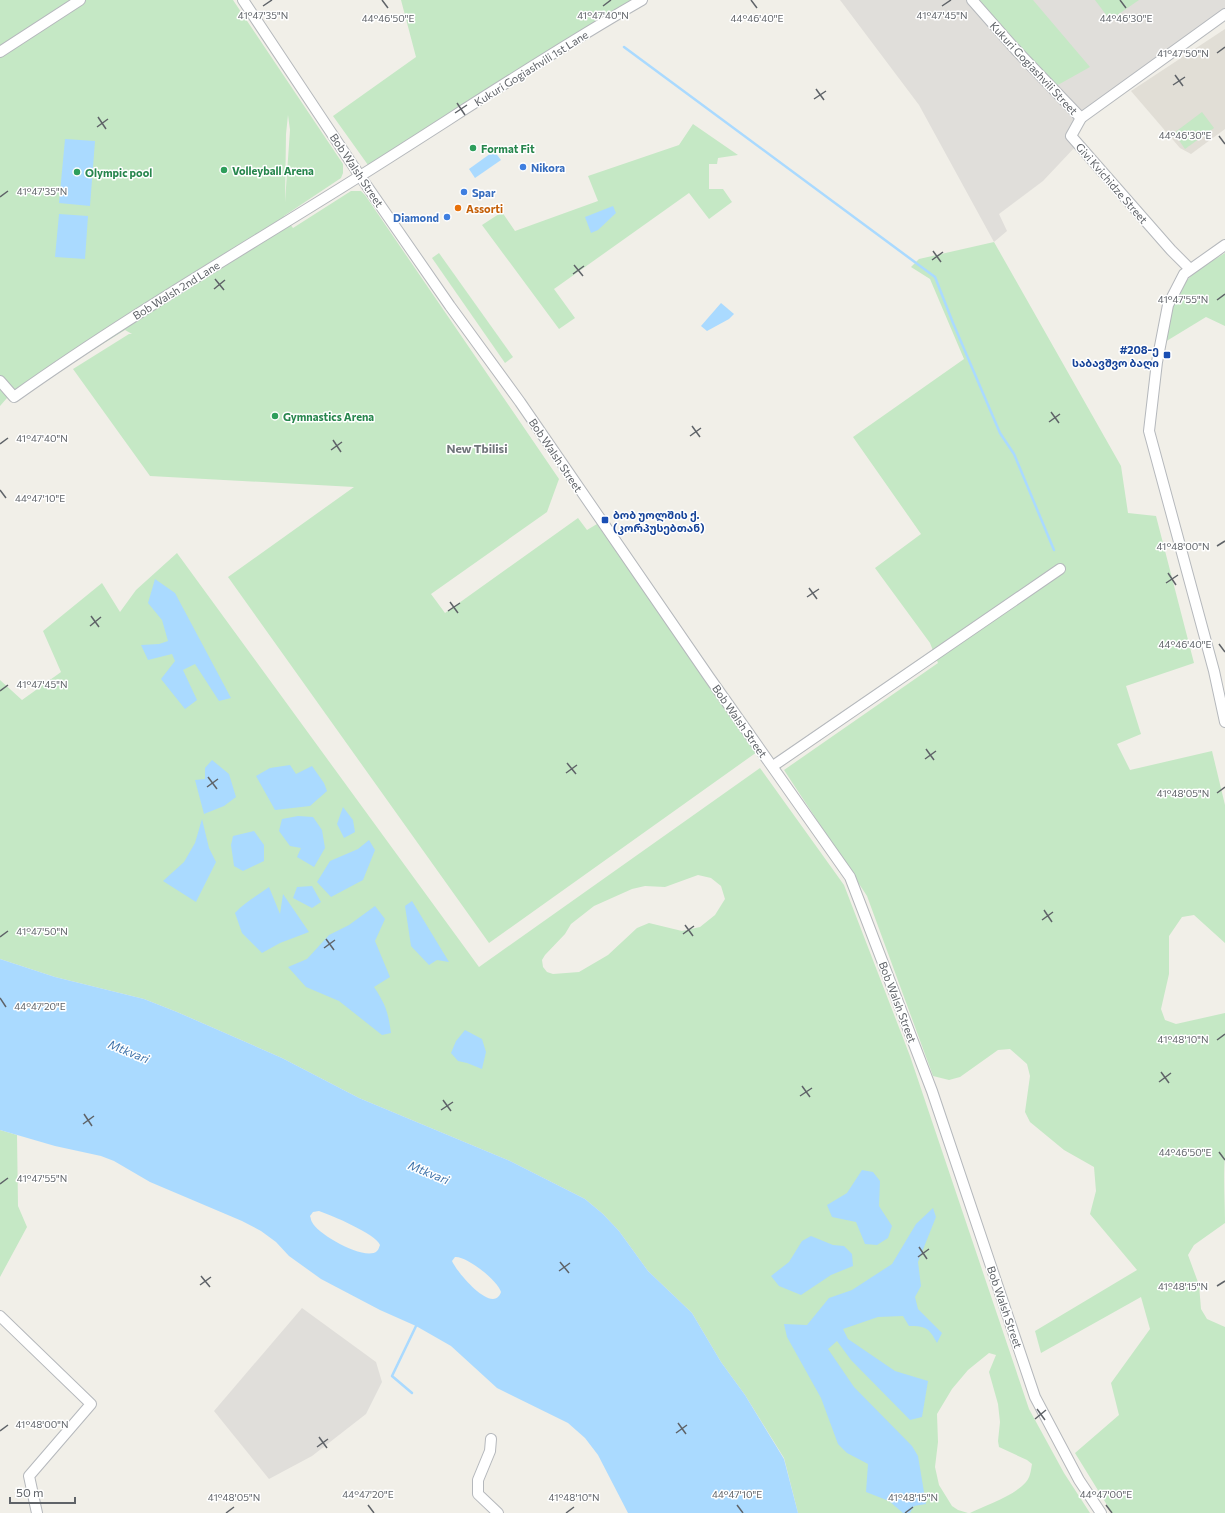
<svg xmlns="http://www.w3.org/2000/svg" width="1225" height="1513" font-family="Commissioner,'Noto Sans Georgian',sans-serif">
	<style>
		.industrial { fill: #e0deda }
		.education { fill: #e1ded6 }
		.green { fill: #c5e8c5; fill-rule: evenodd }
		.water { fill: #aadaff; fill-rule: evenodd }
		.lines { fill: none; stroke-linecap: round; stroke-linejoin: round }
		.stream { stroke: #aadaff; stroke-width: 2.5 }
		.minor-casing { stroke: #b5b8bc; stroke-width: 12 }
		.minor { stroke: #fff; stroke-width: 10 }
		.ticks { fill: none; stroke: #5f6368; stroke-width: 1.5 }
		.leisure-dot { fill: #2e9e5b; stroke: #fff; stroke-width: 1.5 }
		.shop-dot { fill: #3f7fe0; stroke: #fff; stroke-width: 1.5 }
		.food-dot { fill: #e8710a; stroke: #fff; stroke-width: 1.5 }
		.transit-dot { fill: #1a4fb4; stroke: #fff; stroke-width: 1.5 }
		.labels { text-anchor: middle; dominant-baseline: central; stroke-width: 3; stroke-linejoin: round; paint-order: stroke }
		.street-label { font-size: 11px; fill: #5f6368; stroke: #fff }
		.leisure-label { font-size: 11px; font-weight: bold; fill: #27864d; stroke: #fff; text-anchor: start }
		.shop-label { font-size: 11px; font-weight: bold; fill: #366cbe; stroke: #fff; text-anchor: start }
		.food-label { font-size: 11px; font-weight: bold; fill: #c56008; stroke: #fff; text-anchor: start }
		.transit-label { font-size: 11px; font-weight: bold; fill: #164399; stroke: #fff; text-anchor: end }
		.neighbourhood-label { font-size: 12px; font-weight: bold; fill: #70757a; stroke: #fff }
		.water-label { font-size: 12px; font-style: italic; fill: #4174aa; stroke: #fff }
		.ticks-label { font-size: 10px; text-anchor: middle; fill: #5f6368; stroke: #fff; stroke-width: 3; stroke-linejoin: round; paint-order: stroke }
	</style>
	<rect width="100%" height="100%" fill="#f1efe8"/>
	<g class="industrial">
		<polygon points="840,0 1225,0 1225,14 1077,117 1076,146 1043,181 999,214 1007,231 994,242 919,105"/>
		<polygon points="302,1308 376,1362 382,1382 366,1414 312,1456 269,1479 214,1411"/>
	</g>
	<polygon class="education" points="1225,29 1225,129 1191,154 1180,148 1131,91"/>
	<g class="green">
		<path d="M 0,0 L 233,0 L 343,164 L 343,173 L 341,178 L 284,216 L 293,228 L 351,191 L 361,191 L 365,195 L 559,479 L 547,512 L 431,594 L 445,613 L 578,518 L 587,530 L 597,524 L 757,752 L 489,943 L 228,577 L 354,487 L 150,476 L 73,369 L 129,334 L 132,334 L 125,330 L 24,393 L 7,398 L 0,406 ZM 288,115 L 290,130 L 285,202 L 286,134 Z"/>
		<polygon points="401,0 635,0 368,165 333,116 416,57"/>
		<polygon points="979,0 1033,0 1090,67 1056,86"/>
		<polygon points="1095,0 1139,0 1110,20"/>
		<polygon points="1202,112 1214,128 1185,149 1174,133"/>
		<polygon points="693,124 738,155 718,158 717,164 709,164 709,189 723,189 732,202 709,219 689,193 554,289 575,318 559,329 482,225 502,212 515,231 598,201 588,176 679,145"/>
		<path d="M 994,242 L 1121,466 L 1128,513 L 1156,516 L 1194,663 L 1126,686 L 1141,734 L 1117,744 L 1130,770 L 1212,751 L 1225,805 L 1225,943 L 1194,915 L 1182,917 L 1169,936 L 1169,974 L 1161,1009 L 1165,1020 L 1176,1024 L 1225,1013 L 1225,1156 C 1223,1177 1225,1201 1225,1223 L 1194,1245 L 1188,1255 L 1199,1285 L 1201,1309 L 1207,1319 L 1225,1327 L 1225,1513 L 1112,1513 L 1075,1453 L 1119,1415 L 1111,1383 L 1150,1329 L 1141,1297 L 1041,1353 L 1035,1331 L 1137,1270 L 1090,1214 L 1096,1191 L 1094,1167 L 1064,1150 L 1030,1122 L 1025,1112 L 1030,1076 L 1027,1064 L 1010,1049 L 998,1050 L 960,1077 L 949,1080 L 933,1076 L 867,896 L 784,770 L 938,663 L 930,643 L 875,568 L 921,534 L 853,437 L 964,359 L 930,279 L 911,267 L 919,259 Z"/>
		<polygon points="439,253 513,357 505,363 432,258"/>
		<path d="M 1225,253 L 1225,326 L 1206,317 L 1160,345 C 1167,324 1170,296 1187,280 C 1198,269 1212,261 1225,253 Z"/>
		<path d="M 177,553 L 479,967 L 760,768 L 844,885 L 910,1056 L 1029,1409 L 1064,1473 L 1090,1513 L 970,1513 C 986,1505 1014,1496 1026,1482 C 1030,1478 1031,1470 1032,1464 L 1027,1460 L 999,1447 L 998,1441 L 1000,1422 L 998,1404 L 989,1372 L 996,1355 L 989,1353 L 968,1370 L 952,1389 L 937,1414 L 938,1442 L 935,1467 L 939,1485 L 952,1506 L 958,1510 L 968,1513 L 798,1513 L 784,1458 L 745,1395 L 721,1362 L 692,1313 L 648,1271 L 619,1231 L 603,1214 L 585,1199 L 510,1161 L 359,1098 L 282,1058 L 177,1012 L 144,999 L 55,977 L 0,959 L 0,680 L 22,700 L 61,672 L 43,631 L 102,583 L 120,612 L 136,590 ZM 698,875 L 711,878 L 721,886 L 725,899 L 715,915 L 700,927 L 682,931 L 649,923 L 637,928 L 608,955 L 579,972 L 553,974 L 547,972 L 543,967 L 542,960 L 545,955 L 565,934 L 571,924 L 594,906 L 632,889 L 645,886 L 665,887 Z"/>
		<polygon points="0,1130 17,1135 18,1206 27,1227 0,1277"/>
	</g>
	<g class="water">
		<polygon points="65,139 95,141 90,206 59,203"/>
		<polygon points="494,151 501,160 475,178 469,169"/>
		<polygon points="613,206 616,213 598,230 591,233 585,217"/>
		<polygon points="59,214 88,216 85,259 55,257"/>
		<polygon points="721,303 734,314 729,319 707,331 701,326"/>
		<polygon points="155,579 175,593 231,698 219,701 195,664 183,670 197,700 185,709 161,679 175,661 172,654 148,660 141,645 159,644 168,641 162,620 148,603"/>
		<polygon points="212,760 229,774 236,797 224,806 204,814 195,780 205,779 205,768"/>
		<polygon points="290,765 296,774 312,766 324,783 327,791 310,806 275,810 256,776 270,768"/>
		<polygon points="343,807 353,820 355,832 344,838 337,824"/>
		<polygon points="298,816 313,817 322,830 325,848 314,867 297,857 301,848 290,846 279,831 282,819"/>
		<polygon points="202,819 209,848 216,862 196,902 163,881 184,862 195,843"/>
		<polygon points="254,831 264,845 264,861 243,871 234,866 231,845 233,836"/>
		<polygon points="369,840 375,850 363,880 331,897 317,882 330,861 358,849"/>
		<polygon points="312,886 321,902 312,908 293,898 297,887"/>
		<path d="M 269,887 L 280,914 L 283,894 L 309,932 L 280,943 L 262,953 L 242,933 L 235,913 C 245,902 257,896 269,887 Z"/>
		<polygon points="412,901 449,962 437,960 429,965 411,946 405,906"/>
		<path d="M 375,906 L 385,919 L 375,941 L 390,977 L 374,987 C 386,1005 388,1012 391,1033 L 382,1035 L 339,1001 L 306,987 L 288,967 L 307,959 L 329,935 L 349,925 Z"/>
		<path d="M 0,959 L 55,977 L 144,999 L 177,1012 L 282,1058 L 359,1098 L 510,1161 L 585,1199 L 603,1214 L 619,1231 L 648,1271 L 692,1313 L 721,1362 L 745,1395 L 784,1459 L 798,1513 L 628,1513 L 598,1455 L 585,1438 L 568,1423 L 497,1388 L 451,1346 L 416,1326 L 380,1310 L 321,1279 L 289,1256 L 276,1242 L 261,1231 L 242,1221 L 150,1182 L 114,1161 L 101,1156 L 55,1146 L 0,1130 ZM 319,1211 C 331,1215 376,1234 380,1245 C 379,1247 379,1249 377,1251 C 366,1262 317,1234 312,1222 C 311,1221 311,1218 310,1216 L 313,1212 ZM 455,1257 C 467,1256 498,1281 501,1292 C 493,1316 456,1271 452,1261 Z"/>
		<polygon points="465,1030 482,1039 486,1052 482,1069 467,1063 458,1061 451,1053 456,1041"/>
		<polygon points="862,1170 873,1172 880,1181 879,1206 892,1226 888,1238 877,1245 865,1244 856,1222 832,1217 827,1205 847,1193"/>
		<path d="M 933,1208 L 936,1217 L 918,1262 L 921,1286 L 915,1297 L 918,1309 L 942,1333 L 937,1343 C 929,1328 926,1326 909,1326 L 903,1316 L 878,1317 L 843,1329 L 848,1339 L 895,1371 L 928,1381 L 922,1417 L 910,1420 L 851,1360 L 837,1341 L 828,1349 L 854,1387 L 912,1446 L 918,1456 L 926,1504 L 914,1506 L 910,1513 L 903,1513 L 889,1501 L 866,1492 L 868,1464 L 847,1453 L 838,1444 L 821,1398 L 787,1337 L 784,1324 L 807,1325 L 829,1298 L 852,1290 L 892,1264 L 916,1224 Z"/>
		<polygon points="811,1236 833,1245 844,1246 852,1254 853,1266 831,1275 801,1295 779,1286 771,1276 789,1262 802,1241"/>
	</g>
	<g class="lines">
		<g class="stream">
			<polyline points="624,47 935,277 953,323 1000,433 1014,454 1054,550"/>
			<polyline points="412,1393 392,1376 417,1324"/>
		</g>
		<defs>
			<g id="minor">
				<polyline points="243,0 360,176 450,306 520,402 709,677 850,877 932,1091 1035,1397 1079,1480 1101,1513"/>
				<polyline points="972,0 1016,50 1081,118"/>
				<polyline points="0,52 80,0"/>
				<polyline points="1225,245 1184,274 1168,305 1157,362 1149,431 1214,671 1225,722"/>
				<polyline points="1190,269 1171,250 1071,136 1081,118 1225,14"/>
				<path d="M 0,381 L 14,397 C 125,318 244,249 360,176 C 454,117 546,55 642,0"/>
				<polyline points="773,766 1060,569"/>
				<polyline points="0,1316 91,1404 29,1476 37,1513"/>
				<polyline points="491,1439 490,1451 478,1480 478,1494 498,1513"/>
			</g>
		</defs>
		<use href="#minor" class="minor-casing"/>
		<use href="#minor" class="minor"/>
	</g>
	<path class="ticks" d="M 382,0 L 388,8M 751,0 L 757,8M 1120,0 L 1126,8M 263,6 L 272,0M 603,6 L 611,0M 942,6 L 951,0M 1217,53 L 1225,47M 1175,75 L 1183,86M 1173,85 L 1185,77M 816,89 L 824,100M 814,99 L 826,91M 457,103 L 465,115M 455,113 L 467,105M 98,117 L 106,129M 97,127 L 108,119M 1219,136 L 1225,144M 0,197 L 8,191M 933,251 L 941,262M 932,260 L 943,252M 574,265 L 583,276M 573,274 L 584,266M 215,279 L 224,290M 214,289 L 225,280M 1217,300 L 1225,294M 1051,412 L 1059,423M 1049,422 L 1060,414M 692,426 L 700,437M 690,436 L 701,428M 333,440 L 341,452M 0,444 L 8,438M 331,450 L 342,442M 0,490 L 6,498M 1217,546 L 1225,541M 1168,573 L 1176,585M 1166,583 L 1178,575M 809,588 L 817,599M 807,597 L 819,589M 450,602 L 458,613M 448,611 L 460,603M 91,616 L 99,627M 90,626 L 101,617M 1219,644 L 1225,652M 0,691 L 8,685M 926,749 L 934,760M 925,759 L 936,751M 567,763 L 576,774M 566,773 L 577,765M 208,777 L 217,789M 207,787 L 218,779M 1217,793 L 1225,787M 1044,910 L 1052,922M 1042,920 L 1053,912M 685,925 L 693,936M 683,934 L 694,926M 0,937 L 8,931M 326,939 L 334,950M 324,948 L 335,940M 0,998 L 6,1007M 1217,1040 L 1225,1034M 1161,1072 L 1169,1083M 1159,1082 L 1171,1073M 802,1086 L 810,1097M 800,1096 L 812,1088M 443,1100 L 451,1111M 441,1110 L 453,1102M 84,1114 L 92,1126M 83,1124 L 94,1116M 1219,1152 L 1225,1160M 0,1184 L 8,1178M 919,1247 L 927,1259M 918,1257 L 929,1249M 560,1262 L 569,1273M 559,1271 L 570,1263M 201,1276 L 210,1287M 200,1285 L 211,1277M 1217,1286 L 1225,1281M 1037,1409 L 1045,1420M 1035,1419 L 1046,1410M 678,1423 L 686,1434M 0,1431 L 8,1425M 676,1433 L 687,1425M 319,1437 L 327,1448M 317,1447 L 328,1439M 368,1505 L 374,1513M 737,1505 L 743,1513M 1106,1505 L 1112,1513M 226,1513 L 234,1507M 566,1513 L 574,1507M 905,1513 L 913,1507"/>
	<g class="leisure-dot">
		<circle cx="473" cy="148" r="4"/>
		<circle cx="224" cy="170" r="4"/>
		<circle cx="77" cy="172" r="4"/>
		<circle cx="275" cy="416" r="4"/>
	</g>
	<g class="shop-dot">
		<circle cx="523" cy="167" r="4"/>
		<circle cx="464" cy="192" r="4"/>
		<circle cx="447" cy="217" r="4"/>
	</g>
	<circle class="food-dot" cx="458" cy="208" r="4"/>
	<g class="transit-dot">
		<rect x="1163" y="351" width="8" height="8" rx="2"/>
		<rect x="601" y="516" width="8" height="8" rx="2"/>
	</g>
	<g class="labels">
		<g class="street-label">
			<text transform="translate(531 68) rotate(-32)">Kukuri Gogiashvili 1st Lane</text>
			<text transform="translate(1034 68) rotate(47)">Kukuri Gogiashvili Street</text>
			<text transform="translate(357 170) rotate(56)">Bob Walsh Street</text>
			<text transform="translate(1112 183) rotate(49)">Givi Kvichidze Street</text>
			<text transform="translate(176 290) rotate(-32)">Bob Walsh 2nd Lane</text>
			<text transform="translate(556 455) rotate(56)">Bob Walsh Street</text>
			<text transform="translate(740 721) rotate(55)">Bob Walsh Street</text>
			<text transform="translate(898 1002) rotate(69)">Bob Walsh Street</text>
			<text transform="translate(1005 1307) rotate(71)">Bob Walsh Street</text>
		</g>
		<g class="leisure-label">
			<text x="481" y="148">Format Fit</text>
			<text x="232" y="170">Volleyball Arena</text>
			<text x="85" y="172">Olympic pool</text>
			<text x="283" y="416">Gymnastics Arena</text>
		</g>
		<g class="shop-label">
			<text x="531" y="167">Nikora</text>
			<text x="472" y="192">Spar</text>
			<text x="439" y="217" text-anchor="end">Diamond</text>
		</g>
		<g class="food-label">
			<text x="466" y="208">Assorti</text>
		</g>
		<g class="transit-label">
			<text x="1159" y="349">#208-ე<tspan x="1159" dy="13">საბავშვო ბაღი</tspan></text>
			<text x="613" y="514" text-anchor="start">ბობ უოლშის ქ.<tspan x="613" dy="13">(კორპუსებთან)</tspan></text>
		</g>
		<g class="neighbourhood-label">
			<text x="477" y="448">New Tbilisi</text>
		</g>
		<g class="water-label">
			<text transform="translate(129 1051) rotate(22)">Mtkvari</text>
			<text transform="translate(429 1172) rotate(22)">Mtkvari</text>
		</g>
	</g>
	<g class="ticks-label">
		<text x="263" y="19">41°47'35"N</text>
		<text x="603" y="19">41°47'40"N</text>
		<text x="942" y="19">41°47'45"N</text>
		<text x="388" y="22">44°46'50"E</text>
		<text x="757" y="22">44°46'40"E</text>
		<text x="1126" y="22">44°46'30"E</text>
		<text x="1183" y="57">41°47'50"N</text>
		<text x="1185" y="139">44°46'30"E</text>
		<text x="42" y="195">41°47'35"N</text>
		<text x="1183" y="303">41°47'55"N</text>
		<text x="42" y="442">41°47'40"N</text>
		<text x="40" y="502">44°47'10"E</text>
		<text x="1183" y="550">41°48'00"N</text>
		<text x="1185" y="648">44°46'40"E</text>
		<text x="42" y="688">41°47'45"N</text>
		<text x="1183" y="797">41°48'05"N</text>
		<text x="42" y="935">41°47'50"N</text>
		<text x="40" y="1010">44°47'20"E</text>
		<text x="1183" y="1043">41°48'10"N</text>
		<text x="1185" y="1156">44°46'50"E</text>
		<text x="42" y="1182">41°47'55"N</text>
		<text x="1183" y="1290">41°48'15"N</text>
		<text x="42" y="1428">41°48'00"N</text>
		<text x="368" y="1498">44°47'20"E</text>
		<text x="737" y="1498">44°47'10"E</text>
		<text x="1106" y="1498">44°47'00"E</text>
		<text x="234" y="1501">41°48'05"N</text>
		<text x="574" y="1501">41°48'10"N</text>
		<text x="913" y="1501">41°48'15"N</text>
	</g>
	<path d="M10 1497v6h65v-6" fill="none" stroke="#5f6368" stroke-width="2"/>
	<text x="16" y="1497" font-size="12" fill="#5f6368" stroke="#ffffff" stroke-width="3" paint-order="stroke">50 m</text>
</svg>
